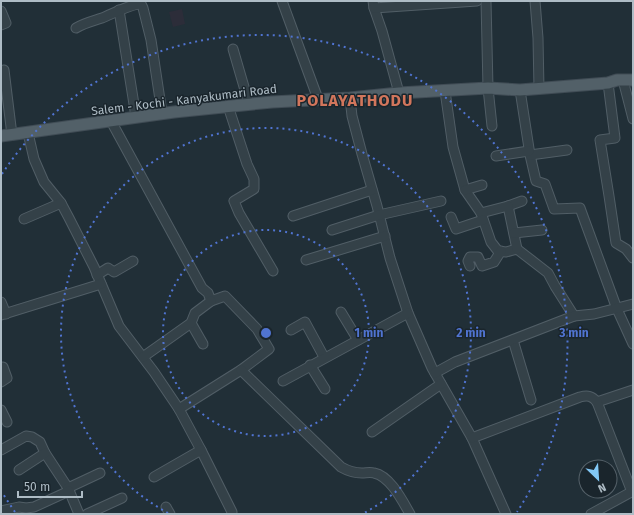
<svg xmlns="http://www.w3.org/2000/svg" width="634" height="515" font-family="'Fira Sans',sans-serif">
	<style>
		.medical { fill: #2c2d39 }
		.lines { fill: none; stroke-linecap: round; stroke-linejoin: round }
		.minor-casing { stroke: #515e66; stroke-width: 11 }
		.major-casing { stroke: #404c55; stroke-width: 13 }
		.minor { stroke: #344148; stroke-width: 9 }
		.major { stroke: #526068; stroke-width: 11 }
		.ring { fill: none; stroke: #5074d1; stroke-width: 2; stroke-dasharray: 2 4 }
		.labels { text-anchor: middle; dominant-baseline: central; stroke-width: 3; stroke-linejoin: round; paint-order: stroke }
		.street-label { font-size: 12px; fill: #aebcc5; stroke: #1a252c }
		.district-label { font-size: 16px; font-weight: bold; letter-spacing: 1px; fill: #d2765c; stroke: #1a252c }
		.centre { fill: #5074d1; stroke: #1a252c; stroke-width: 2 }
		.ring-label { font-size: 12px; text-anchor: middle; font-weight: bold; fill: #5074d1; stroke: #1a252c; stroke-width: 3; stroke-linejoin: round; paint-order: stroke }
	</style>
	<rect width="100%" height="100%" fill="#212f37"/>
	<polygon class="medical" points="182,9 185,24 173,27 169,12"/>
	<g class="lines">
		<defs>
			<g id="minor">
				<polyline points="282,1 318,99"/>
				<polyline points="373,1 374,8 382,31 399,93"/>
				<polyline points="486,1 488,88 492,126"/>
				<polyline points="535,1 538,38 539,89"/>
				<polyline points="374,8 477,1"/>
				<polyline points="119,10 136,117"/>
				<polyline points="1,11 6,23 1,25"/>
				<path d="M 76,28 C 84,23 93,21 102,18 C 114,13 125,7 138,4 L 141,4 L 143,8 L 151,40 L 162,113"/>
				<polyline points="233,49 249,104"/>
				<polyline points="4,70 12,135"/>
				<polyline points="623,80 633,119"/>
				<polyline points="608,83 615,138 600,140 609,196 616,243 626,249 633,258"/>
				<polyline points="520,90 530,155 536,181 545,184 554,209 580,208 617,309 633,344"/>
				<polyline points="445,91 453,147 465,190 481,213 491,242 498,251 506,252 517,249 548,273 555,286 574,316"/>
				<polyline points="350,98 352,116 362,154 377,206 390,258 408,313 432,368 472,438 506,514"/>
				<polyline points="228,106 247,164 254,179 254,189 234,201 239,213 273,271"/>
				<polyline points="111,121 202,288 208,293 211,301 225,296 257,329 269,349 241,370 179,409"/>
				<polyline points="28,133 34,159 44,182 61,203 69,218 94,267 119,326 154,372 179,409 201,450 232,512"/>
				<polyline points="530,155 567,150"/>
				<polyline points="496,156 529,151"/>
				<polyline points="465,190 482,185"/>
				<polyline points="508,206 522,201"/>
				<polyline points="481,213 508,206 517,249"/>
				<polyline points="293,216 372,190"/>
				<polyline points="451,217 456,229 483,220"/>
				<polyline points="24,219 61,203"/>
				<polyline points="332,230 379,215 441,201"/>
				<polyline points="514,233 542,230"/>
				<polyline points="306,260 385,236"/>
				<polyline points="470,266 468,261 470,257 478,257 482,266 494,262 501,251"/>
				<polyline points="97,275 108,268 114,272 133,261"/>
				<polyline points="1,302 6,314"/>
				<polyline points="341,312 358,340"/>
				<polyline points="1,315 101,284"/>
				<polyline points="191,323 203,344"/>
				<polyline points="291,330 305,322 324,357"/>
				<polyline points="513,340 531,400"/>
				<polyline points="143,357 191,323 195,313 211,301"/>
				<polyline points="310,365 325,389"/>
				<path d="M 241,370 L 341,467 C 348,471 354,473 362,473 C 366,473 370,472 374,473 C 390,476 402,500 410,514"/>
				<polyline points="435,373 455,362 574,316 594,314 633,304"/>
				<polyline points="283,381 408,313"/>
				<polyline points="1,382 7,378 3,367"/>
				<polyline points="597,402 633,390"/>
				<polyline points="1,410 7,422"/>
				<polyline points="372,432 441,384"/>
				<path d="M 472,438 L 580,397 C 588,395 592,396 597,402 L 632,492"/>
				<polyline points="1,450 26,436 32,437 40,442 45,453 68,488 79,514"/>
				<polyline points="19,470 45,453"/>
				<polyline points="154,477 201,450"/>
				<polyline points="68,488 100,473"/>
				<polyline points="166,507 170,514"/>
				<polyline points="1,511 19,507 26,508 34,507 69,491"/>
				<polyline points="87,514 122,498"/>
				<polyline points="591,514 633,491"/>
			</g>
			<polyline id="major" points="1,136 174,112 272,102 350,98 399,93 488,88 520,90 608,83 617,80 633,80"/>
		</defs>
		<use href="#minor" class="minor-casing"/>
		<use href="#major" class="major-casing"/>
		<use href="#minor" class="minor"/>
		<use href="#major" class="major"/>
	</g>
	<g class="ring">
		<circle cx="266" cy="333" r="103"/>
		<path d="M168 513A205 205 0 1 1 364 513"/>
		<path d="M15 512A308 308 0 0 1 2 492M2 174A308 308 0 1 1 517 512"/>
	</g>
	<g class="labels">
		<g class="street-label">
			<text transform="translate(184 100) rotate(-7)">Salem - Kochi - Kanyakumari Road</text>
		</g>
		<g class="district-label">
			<text x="355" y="100">POLAYATHODU</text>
		</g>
	</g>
	<circle cx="266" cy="333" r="6" class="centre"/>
	<g class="ring-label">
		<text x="369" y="337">1 min</text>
		<text x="471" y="337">2 min</text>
		<text x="574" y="337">3 min</text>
	</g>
	<rect width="634" height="515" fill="none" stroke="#aebcc5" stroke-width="4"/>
	<g transform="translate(598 479) rotate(155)"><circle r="19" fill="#1a252c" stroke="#556169"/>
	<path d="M0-3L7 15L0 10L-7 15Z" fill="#82c8f6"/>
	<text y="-6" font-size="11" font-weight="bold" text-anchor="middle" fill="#aebcc5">N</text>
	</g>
	<path d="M18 491v6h64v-6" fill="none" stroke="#aebcc5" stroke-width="2"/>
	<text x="24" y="491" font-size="12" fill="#aebcc5" stroke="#1a252c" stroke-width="3" paint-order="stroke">50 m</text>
</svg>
